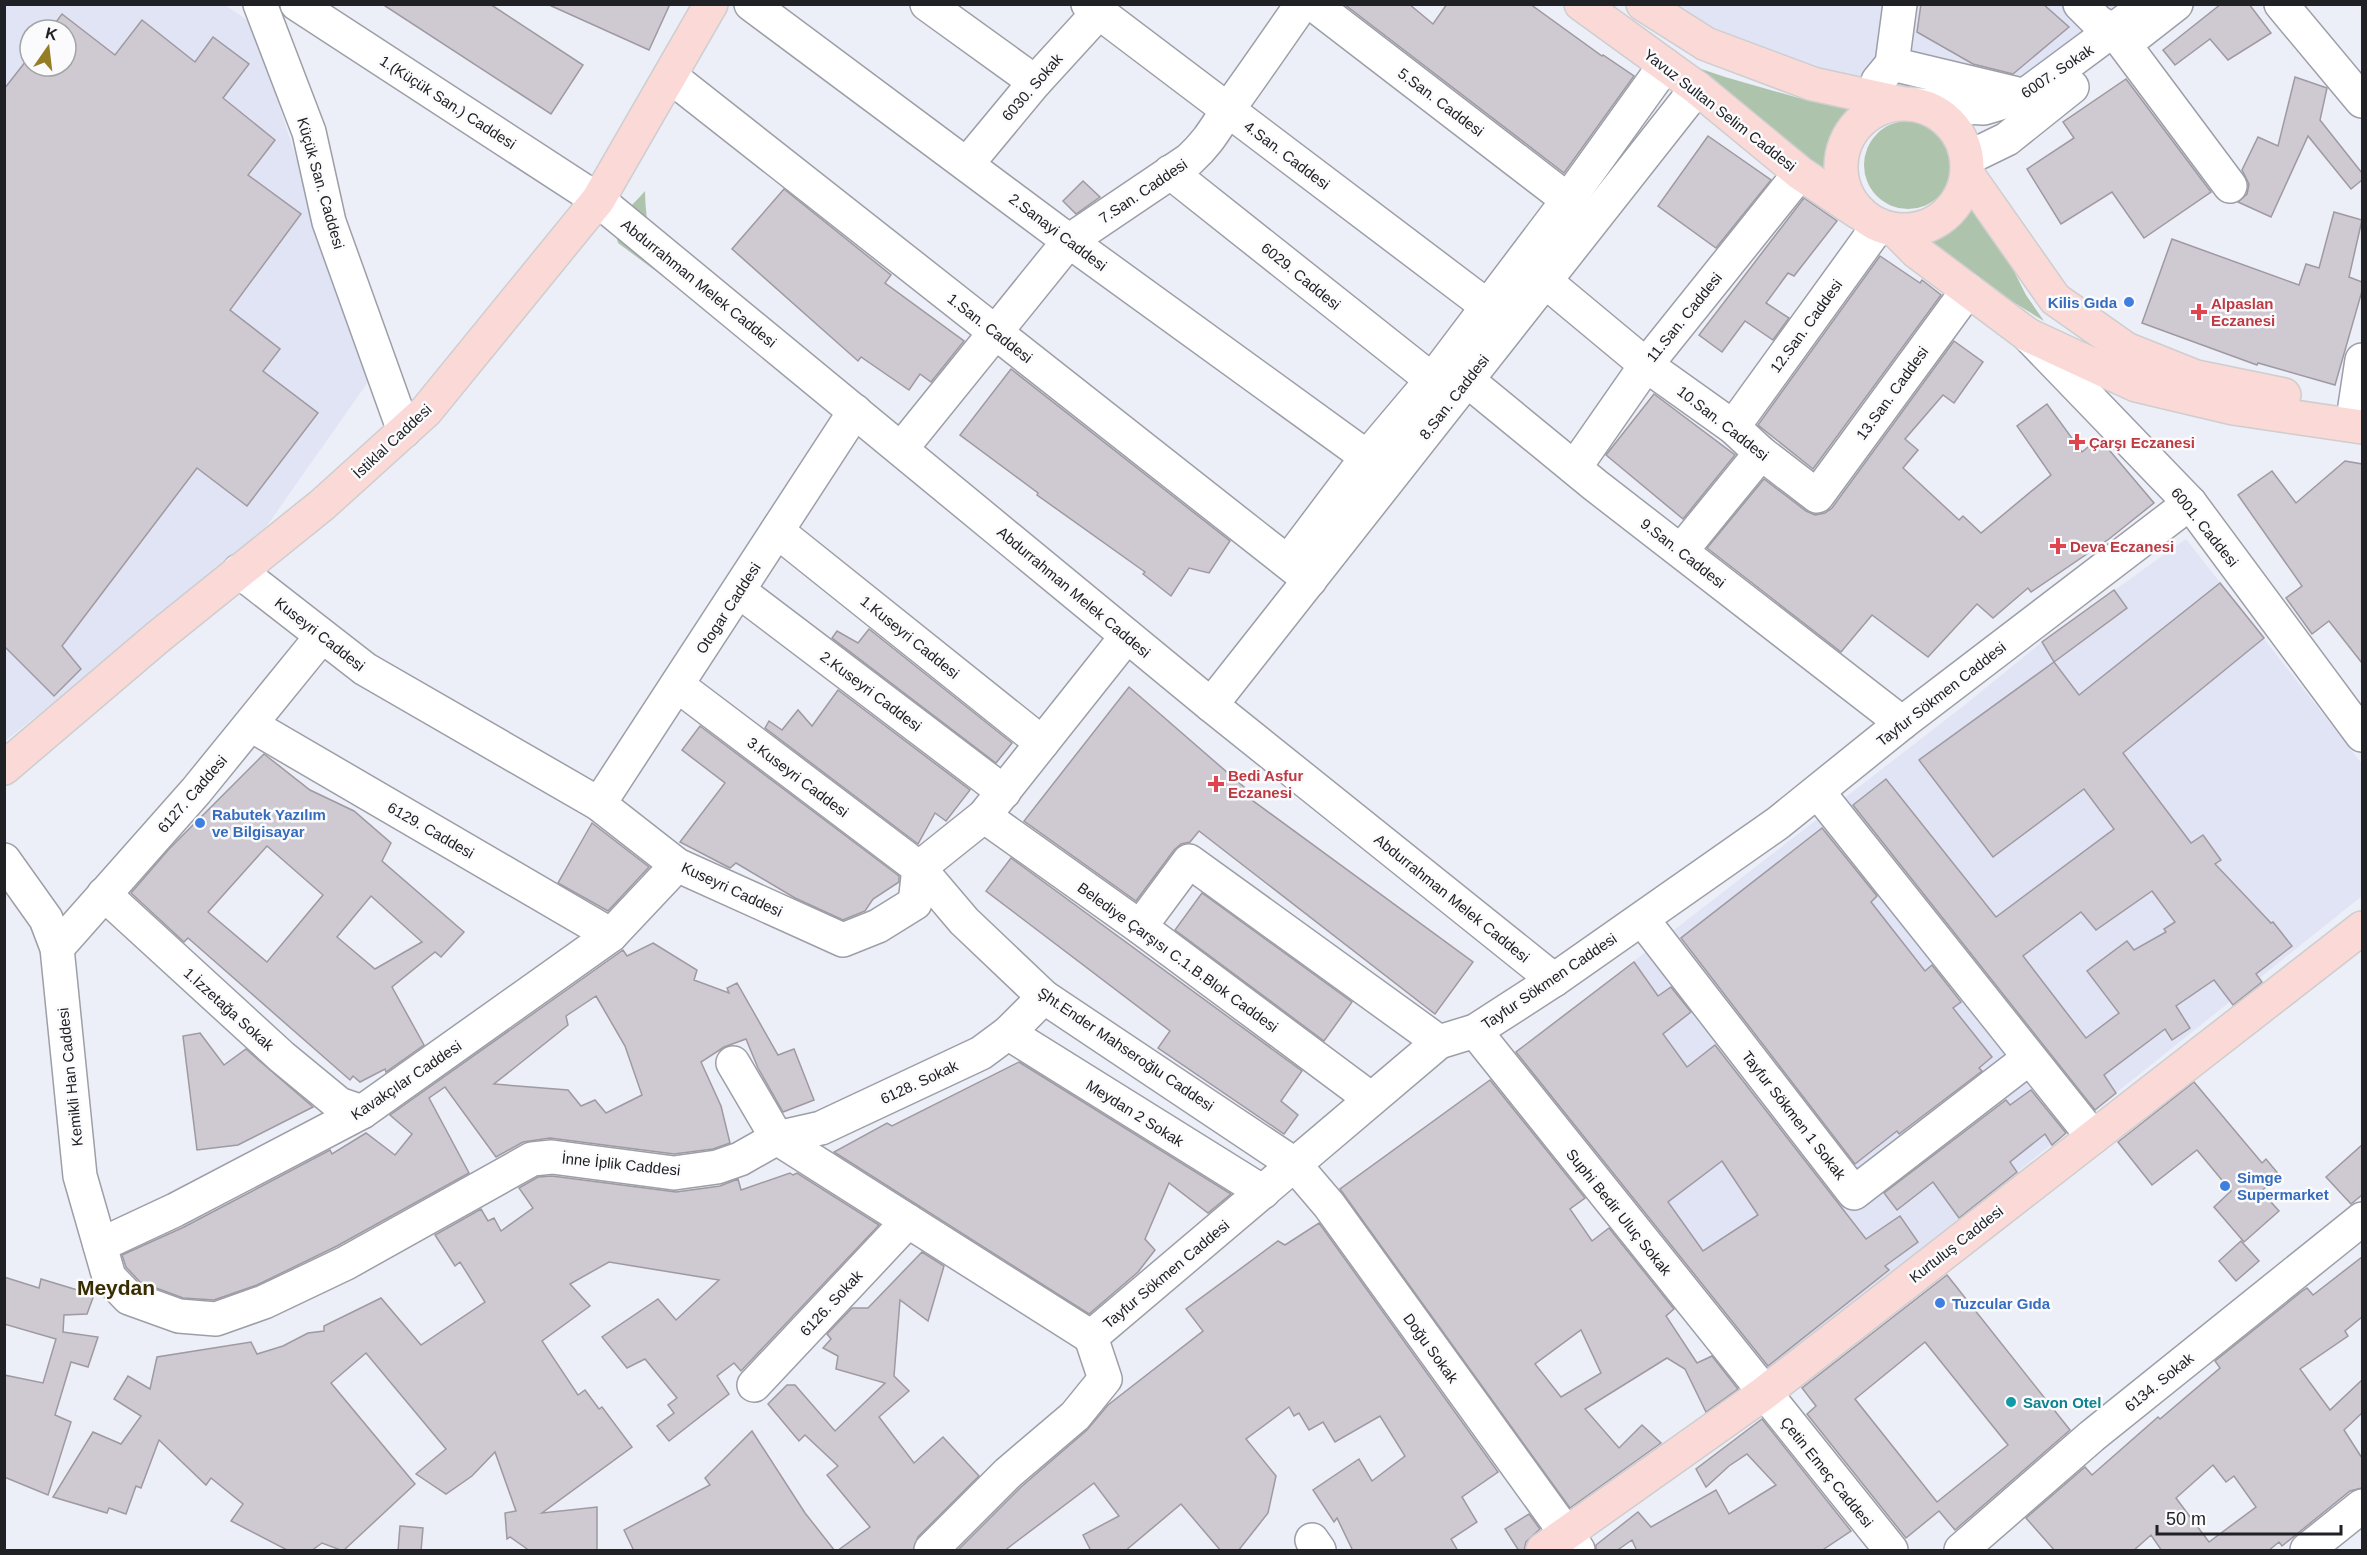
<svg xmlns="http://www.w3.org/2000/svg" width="2367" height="1555" font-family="Helvetica,sans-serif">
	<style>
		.built { fill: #e1e4f5; fill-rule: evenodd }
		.green { fill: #aec3ac }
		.building { fill: #cfc9d1; stroke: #9f99a1; stroke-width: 1.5; fill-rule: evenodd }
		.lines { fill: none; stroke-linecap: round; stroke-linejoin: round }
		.minor-casing { stroke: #9d9fa8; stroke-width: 36 }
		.major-casing { stroke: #cececf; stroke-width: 36 }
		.minor { stroke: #fff; stroke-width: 33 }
		.major { stroke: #fad9d7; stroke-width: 33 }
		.shop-dot { fill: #3f7fe0; stroke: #fbfbfd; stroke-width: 2 }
		.health-dot { fill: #e0444e; stroke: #fbfbfd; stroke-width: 2 }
		.culture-dot { fill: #0f9aa8; stroke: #fbfbfd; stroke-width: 2 }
		.labels { text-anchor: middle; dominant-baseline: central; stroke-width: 5; stroke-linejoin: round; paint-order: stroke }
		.street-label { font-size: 15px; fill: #202124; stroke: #fbfbfd }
		.shop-label { font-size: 15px; font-weight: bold; fill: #366cbe; stroke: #fbfbfd; text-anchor: start }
		.health-label { font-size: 15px; font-weight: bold; fill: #be3a42; stroke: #fbfbfd; text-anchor: start }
		.culture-label { font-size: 15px; font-weight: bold; fill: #0d838f; stroke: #fbfbfd; text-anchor: start }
		.district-label { font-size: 21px; font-weight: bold; fill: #382c01; stroke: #fbfbfd }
	</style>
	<rect width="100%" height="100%" fill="#eceef8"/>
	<g class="built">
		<path d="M 5,5 L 225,5 L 253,24 L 368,382 L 254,544 L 5,741 ZM 30,30 L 66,30 L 66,66 L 30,66 Z"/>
		<polygon points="1637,5 2123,5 2029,84 1900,91 1669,28"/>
		<polygon points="2186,539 2362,764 2362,896 1756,1381 1514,1054 1966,704 2042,642"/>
	</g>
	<g class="green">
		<polygon points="1648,51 1725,77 1813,102 1855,104 1833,160 1832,180"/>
		<circle cx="1908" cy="165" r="44"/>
		<path d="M 645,191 C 646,236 654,247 676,286 L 618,243 C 611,222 632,206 645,191 Z"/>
		<path d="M 1977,198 L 2026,295 L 2044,321 L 1917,243 C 1948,232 1956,224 1977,198 Z"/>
	</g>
	<g class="building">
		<polygon points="382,4 490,4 583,65 551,114"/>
		<polygon points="547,4 670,4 649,50"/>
		<polygon points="1344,4 1409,4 1433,24 1447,4 1530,4 1602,56 1603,55 1634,76 1564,173"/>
		<polygon points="1921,4 2043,4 2069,27 2013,74 1973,64 1917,32"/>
		<polygon points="2221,4 2249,4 2271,33 2228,60 2210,39 2175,65 2163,50"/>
		<polygon points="62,14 115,55 142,20 195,62 213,37 249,64 223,98 275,140 248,175 301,214 230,310 280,349 263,371 318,413 247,506 197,468 62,646 81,669 54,696 4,646 4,89 30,56 30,66 66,66 66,30 50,30"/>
		<polygon points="2295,77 2327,88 2320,120 2362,173 2362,180 2351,189 2308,136 2271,217 2238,202 2247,194 2249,184 2242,170 2258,137 2278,146"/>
		<polygon points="2126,79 2211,192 2144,238 2112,192 2061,224 2027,169 2074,138 2063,122"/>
		<polygon points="1708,136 1771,180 1716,248 1658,206"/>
		<polygon points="1083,181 1100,197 1076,214 1063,201"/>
		<polygon points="784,189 891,275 885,283 964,341 931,382 920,374 909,390 861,357 858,361 732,249"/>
		<polygon points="1804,198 1837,221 1794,276 1788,273 1766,303 1789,318 1773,340 1745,321 1722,352 1699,335"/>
		<polygon points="2334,212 2362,220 2349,277 2362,282 2362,291 2335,385 2258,363 2257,365 2142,323 2172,239 2299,285 2306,264 2319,268"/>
		<polygon points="1880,256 1920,283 1922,280 1941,295 1813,469 1758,425"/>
		<polygon points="1954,341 1983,362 1954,403 1943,395 1905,439 1918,450 1903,468 1959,520 1963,516 1981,533 2051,475 2017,426 2047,404 2082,452 2099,438 2154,503 2109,539 2031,592 2028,588 1993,618 1977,604 1928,657 1872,615 1841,652 1707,548 1764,479 1806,511 1815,515 1825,513 1832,508"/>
		<polygon points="1011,369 1230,541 1209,573 1189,568 1171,596 1143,574 1145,572 1037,495 1038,493 960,435"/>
		<polygon points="1654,394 1735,455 1683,519 1606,455"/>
		<polygon points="2345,461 2362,464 2362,663 2329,621 2312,634 2286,598 2302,586 2238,495 2272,471 2296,503"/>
		<path d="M 2220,583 L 2264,638 L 2123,753 L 2191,843 L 2203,835 L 2221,860 L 2215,864 L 2271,923 L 2273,922 L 2292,946 L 2256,974 L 2262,982 L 2233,1005 L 2214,980 L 2176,1006 L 2190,1028 L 2172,1040 L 2165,1029 L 2104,1075 L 2116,1093 L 2095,1110 L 1853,805 L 1886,779 L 1996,917 L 2114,829 L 2084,789 L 1993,857 L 1919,760 L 2054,662 L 2079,695 ZM 2152,891 L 2175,922 L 2164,929 L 2166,932 L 2134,950 L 2127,941 L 2087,971 L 2119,1013 L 2086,1038 L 2023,956 L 2081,912 L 2096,930 Z"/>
		<polygon points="2114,590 2127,608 2054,662 2042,642"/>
		<polygon points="869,629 1012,743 996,763 832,638 837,631 858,643"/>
		<polygon points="1129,687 1244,787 1241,792 1473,962 1435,1014 1199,831 1190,842 1181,844 1174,850 1136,901 1024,821"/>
		<polygon points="838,690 970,790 946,821 935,813 918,844 765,728 769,721 782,730 798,710 812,726"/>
		<polygon points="700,726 899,876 899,882 873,899 865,911 843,920 795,898 736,863 730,868 680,842 725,783 682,750"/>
		<path d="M 264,754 L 310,790 L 354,811 L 391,843 L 382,861 L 464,932 L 441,957 L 435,952 L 392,987 L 424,1045 L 386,1072 L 385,1069 L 360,1082 L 353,1076 L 350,1080 L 188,938 L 184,942 L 131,893 L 169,849 ZM 267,846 L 323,895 L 267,962 L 208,912 ZM 371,896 L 422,942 L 375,969 L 337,937 Z"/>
		<polygon points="592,823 649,867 608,911 558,883"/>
		<polygon points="1822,828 1877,896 1871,902 1925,971 1932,965 1961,1002 1953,1008 1992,1057 1979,1068 1982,1071 1899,1134 1897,1131 1855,1164 1681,938"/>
		<polygon points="1011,858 1302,1071 1281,1101 1298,1115 1284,1134 1158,1048 1170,1031 986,891"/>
		<polygon points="1202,893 1352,1002 1324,1041 1175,930"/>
		<path d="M 653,943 L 697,970 L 694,980 L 729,993 L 727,988 L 737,983 L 778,1055 L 794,1049 L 814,1100 L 783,1112 L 758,1068 L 746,1039 L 724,1047 L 701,1062 L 721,1106 L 730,1143 L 713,1149 L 674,1154 L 550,1138 L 523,1142 L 496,1157 L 445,1087 L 429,1098 L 469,1173 L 337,1246 L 257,1285 L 214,1300 L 183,1298 L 140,1282 L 126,1267 L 122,1255 L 184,1227 L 330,1150 L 332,1154 L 366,1133 L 395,1155 L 412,1134 L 390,1115 L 623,950 L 627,956 ZM 596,996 L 625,1046 L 642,1095 L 606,1113 L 595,1100 L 581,1106 L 568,1090 L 494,1084 L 568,1025 L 566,1016 Z"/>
		<path d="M 1634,962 L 1658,996 L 1671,987 L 1691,1012 L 1663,1034 L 1687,1067 L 1715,1045 L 1866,1239 L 1900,1216 L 1918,1242 L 1885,1266 L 1889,1270 L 1768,1366 L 1516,1052 ZM 1722,1161 L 1758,1215 L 1703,1251 L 1668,1202 Z"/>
		<polygon points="200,1033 224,1065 246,1049 313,1107 238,1145 197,1150 183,1036"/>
		<polygon points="1019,1062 1231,1194 1208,1213 1169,1183 1145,1239 1155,1250 1138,1272 1089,1314 834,1152 887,1123 892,1126"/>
		<path d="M 1490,1080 L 1585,1198 L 1570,1209 L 1592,1241 L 1609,1228 L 1674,1309 L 1666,1316 L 1697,1363 L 1712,1356 L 1738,1389 L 1706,1412 L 1685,1369 L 1667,1358 L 1585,1409 L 1619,1448 L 1642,1425 L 1661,1443 L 1570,1508 L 1340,1189 ZM 1581,1330 L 1601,1373 L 1561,1397 L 1535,1364 Z"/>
		<polygon points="2194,1082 2262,1163 2266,1159 2280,1176 2261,1191 2279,1211 2244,1242 2214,1207 2231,1191 2197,1150 2152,1185 2118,1142"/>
		<polygon points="2031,1090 2066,1133 2052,1145 2045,1134 2010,1162 2017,1172 1959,1218 1933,1182 1897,1210 1884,1193 2006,1100 2010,1105"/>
		<polygon points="2362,1145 2362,1195 2351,1204 2326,1177"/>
		<polygon points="790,1173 793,1175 797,1173 879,1225 741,1371 734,1363 717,1376 729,1394 669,1441 657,1426 674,1413 668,1405 677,1398 645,1359 627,1368 602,1337 658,1299 676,1320 719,1280 609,1262 570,1284 590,1306 542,1341 578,1395 585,1390 599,1409 602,1407 632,1447 542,1513 597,1507 597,1551 530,1551 510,1537 507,1539 505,1513 516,1511 495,1452 472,1476 446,1494 416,1474 446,1449 366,1353 331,1383 415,1484 343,1551 322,1543 311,1551 289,1551 231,1521 243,1504 211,1478 206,1485 159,1440 141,1488 136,1486 126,1514 109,1508 107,1513 53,1497 93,1432 121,1444 141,1416 114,1399 128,1376 150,1389 157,1357 251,1342 257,1354 283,1346 308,1333 324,1331 324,1326 381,1298 421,1345 485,1302 460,1262 455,1266 435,1235 481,1209 488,1221 494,1218 501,1231 533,1208 519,1188 538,1177 552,1176 676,1192 720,1186 738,1179 741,1190"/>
		<polygon points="1319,1223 1498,1472 1462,1497 1477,1522 1451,1539 1458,1551 1353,1551 1337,1518 1334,1522 1313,1490 1359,1459 1372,1481 1405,1456 1380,1416 1335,1442 1323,1422 1309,1430 1299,1413 1294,1416 1289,1407 1246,1439 1276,1476 1268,1513 1238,1551 1221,1551 1181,1504 1125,1551 1091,1551 1083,1535 1119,1516 1094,1483 1004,1551 957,1551 1021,1487 1087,1430 1108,1405 1203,1331 1186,1309 1278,1241 1285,1245"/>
		<polygon points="2241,1241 2259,1261 2236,1281 2219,1261"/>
		<polygon points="922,1252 944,1266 928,1321 900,1300 894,1376 909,1391 879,1417 914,1463 943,1437 979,1476 918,1537 913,1551 837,1551 870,1527 827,1475 838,1466 805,1435 799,1441 768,1404 787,1385 795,1385 835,1431 885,1383 836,1369 838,1356 823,1348 831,1339 827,1334 852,1308 868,1308"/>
		<path d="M 2362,1257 L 2362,1317 L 2345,1331 L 2348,1336 L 2300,1369 L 2330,1410 L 2362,1380 L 2362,1413 L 2344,1430 L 2362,1458 L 2362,1488 L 2350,1491 L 2282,1546 L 2279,1542 L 2268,1551 L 2162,1551 L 2151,1535 L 2133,1551 L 2055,1551 L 2026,1518 L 2085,1467 L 2092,1475 L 2158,1417 L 2160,1419 L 2220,1368 L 2215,1361 L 2301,1292 L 2307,1288 L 2313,1295 ZM 2213,1465 L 2226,1482 L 2234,1476 L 2256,1507 L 2209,1542 L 2176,1498 Z"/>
		<path d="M 1947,1275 L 2070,1430 L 1955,1530 L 1939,1511 L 1906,1538 L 1807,1414 L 1816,1406 L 1802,1388 ZM 1925,1342 L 2008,1445 L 1937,1502 L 1855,1399 Z"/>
		<polygon points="4,1277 39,1288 41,1279 94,1295 87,1314 64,1315 63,1332 98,1337 88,1367 71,1362 55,1415 71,1422 48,1495 4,1477 4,1375 43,1383 56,1339 4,1324"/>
		<polygon points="1762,1419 1851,1531 1821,1551 1637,1551 1632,1540 1616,1551 1596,1551 1596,1545 1638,1512 1651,1527 1716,1490 1729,1514 1776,1485 1747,1454 1729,1466 1706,1487 1696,1469"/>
		<polygon points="752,1431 805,1513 835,1551 634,1551 624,1530 710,1485 705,1478"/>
		<polygon points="1529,1514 1540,1529 1526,1542 1524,1551 1519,1551 1505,1529"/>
		<polygon points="400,1526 423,1528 421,1551 398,1551"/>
	</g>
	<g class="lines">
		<defs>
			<g id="minor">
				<polyline points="260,4 309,132 329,222 404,431"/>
				<polyline points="297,4 598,200 1211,705 1554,980"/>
				<polyline points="751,4 1069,241 1367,457"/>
				<polyline points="927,4 1035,82"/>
				<polyline points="1088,4 1487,306"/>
				<polyline points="1313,4 1568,200"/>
				<polyline points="2080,4 2098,22 2115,32 2230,186"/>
				<polyline points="2281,4 2362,101"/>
				<polyline points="2135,36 2176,4"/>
				<polyline points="1892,64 2022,95"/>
				<polyline points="670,76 1310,580"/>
				<polyline points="1878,81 1892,64 1900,4"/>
				<polyline points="1918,105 1984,108 2024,96 2148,4"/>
				<polyline points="1968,158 2007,139 2072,87"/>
				<polyline points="967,164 1035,82 1099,12"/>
				<polyline points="1170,172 1432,380"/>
				<polyline points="1545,281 1646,365 1733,427 1761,453 1817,496 1968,290"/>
				<polyline points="2028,335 2190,503 2362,735"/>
				<polyline points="1467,380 1595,485 1902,723"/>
				<polyline points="2355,406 2362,360"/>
				<polyline points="1733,427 1879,225"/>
				<path d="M 901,449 L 1069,241 L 1189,160 C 1211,140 1217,125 1234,101 C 1257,69 1279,37 1302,4"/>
				<polyline points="1575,467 1646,365 1800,173"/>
				<polyline points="777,531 1042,743"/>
				<polyline points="1681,551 1761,453"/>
				<polyline points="1288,562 1367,457 1432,380 1568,200 1665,65"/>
				<polyline points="239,571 365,669 599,804 677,865 843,940 878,926 915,903 919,868 984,816 1127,636"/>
				<polyline points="739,591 1004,792"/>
				<polyline points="677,685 919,868 964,921 1044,997 1294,1164 1329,1205 1578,1550"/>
				<polyline points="1211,705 1697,88"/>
				<polyline points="251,725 611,935"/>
				<polyline points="1818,792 2093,1137"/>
				<polyline points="599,804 855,411"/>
				<polyline points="984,816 1140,927 1371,1099"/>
				<polyline points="4,860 46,919 57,948 80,1176 109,1277 129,1298 179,1316 216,1319 264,1302 346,1263 532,1159 552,1157 674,1173 717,1167 740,1159 777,1138 821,1128 981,1053 1008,1033 1044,997"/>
				<polyline points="104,894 282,1057 339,1104 362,1112"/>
				<polyline points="1642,919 1854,1193 2029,1058"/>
				<polyline points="1140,927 1189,861 1439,1042"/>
				<polyline points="57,948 196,791 322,636"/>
				<polyline points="1475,1031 1891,1550"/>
				<polyline points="1008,1033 1263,1192"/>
				<polyline points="733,1063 777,1138 1091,1337"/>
				<polyline points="100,1245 175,1210 362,1112 611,935 677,865"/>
				<polyline points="1091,1337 1439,1042 1475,1031 1554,980 1778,823 1902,723 2190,503"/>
				<polyline points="754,1385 908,1221"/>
				<polyline points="1312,1540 1319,1550"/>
				<polyline points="931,1550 1008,1473 1075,1416 1105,1379 1091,1337"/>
				<polyline points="1961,1550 2092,1436 2362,1219"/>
				<polyline points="2307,1550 2362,1506"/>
			</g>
			<g id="major">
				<polyline points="1581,4 1697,88 1800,173 1858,212"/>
				<polyline points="1643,4 1706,44 1813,84 1900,103"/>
				<circle cx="1904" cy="167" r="63"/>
				<polyline points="1968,175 2055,299 2126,349 2196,377 2284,395"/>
				<polyline points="1895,230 1917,252 2028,335 2136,385 2233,408 2362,427"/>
				<polyline points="4,768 158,637 322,505 426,411 598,200 711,4"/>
				<polyline points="1543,1550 1763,1394 2362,928"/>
			</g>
		</defs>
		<use href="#minor" class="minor-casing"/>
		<use href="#major" class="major-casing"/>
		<use href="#minor" class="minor"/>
		<use href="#major" class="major"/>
	</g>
	<g class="shop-dot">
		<circle cx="2129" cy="302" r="6"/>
		<circle cx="200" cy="823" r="6"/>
		<circle cx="2225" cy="1186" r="6"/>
		<circle cx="1940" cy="1303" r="6"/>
	</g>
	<g class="health-dot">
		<path d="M2196 303h6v6h6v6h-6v6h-6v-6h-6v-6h6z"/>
		<path d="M2074 433h6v6h6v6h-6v6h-6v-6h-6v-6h6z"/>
		<path d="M2055 537h6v6h6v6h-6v6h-6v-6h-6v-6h6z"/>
		<path d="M1213 775h6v6h6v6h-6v6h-6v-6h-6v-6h6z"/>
	</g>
	<circle class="culture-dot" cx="2011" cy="1402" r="6"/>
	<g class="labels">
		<g class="street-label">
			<text transform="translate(2057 71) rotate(-34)">6007. Sokak</text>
			<text transform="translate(1032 87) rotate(-49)">6030. Sokak</text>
			<text transform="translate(448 102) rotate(33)">1.(Küçük San.) Caddesi</text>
			<text transform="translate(1441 102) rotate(37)">5.San. Caddesi</text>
			<text transform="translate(1720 110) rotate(38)">Yavuz Sultan Selim Caddesi</text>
			<text transform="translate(1287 155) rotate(37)">4.San. Caddesi</text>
			<text transform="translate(321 183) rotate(74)">Küçük San. Caddesi</text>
			<text transform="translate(1143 191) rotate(-34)">7.San. Caddesi</text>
			<text transform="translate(1058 232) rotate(37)">2.Sanayi Caddesi</text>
			<text transform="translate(1301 276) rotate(39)">6029. Caddesi</text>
			<text transform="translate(699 283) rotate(39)">Abdurrahman Melek Caddesi</text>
			<text transform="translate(1684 317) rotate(-51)">11.San. Caddesi</text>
			<text transform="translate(1806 326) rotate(-54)">12.San. Caddesi</text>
			<text transform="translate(990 328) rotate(38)">1.San. Caddesi</text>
			<text transform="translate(1892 393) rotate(-54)">13.San. Caddesi</text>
			<text transform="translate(1454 397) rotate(-52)">8.San. Caddesi</text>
			<text transform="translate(1723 423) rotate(38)">10.San. Caddesi</text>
			<text transform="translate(392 441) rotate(-43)">İstiklal Caddesi</text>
			<text transform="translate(2205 527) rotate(51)">6001. Caddesi</text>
			<text transform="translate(1683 553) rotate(38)">9.San. Caddesi</text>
			<text transform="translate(1074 592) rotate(40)">Abdurrahman Melek Caddesi</text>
			<text transform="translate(728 608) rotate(-57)">Otogar Caddesi</text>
			<text transform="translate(320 634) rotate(38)">Kuseyri Caddesi</text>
			<text transform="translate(910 637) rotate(39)">1.Kuseyri Caddesi</text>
			<text transform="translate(871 691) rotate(37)">2.Kuseyri Caddesi</text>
			<text transform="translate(1941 694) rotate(-38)">Tayfur Sökmen Caddesi</text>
			<text transform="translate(798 777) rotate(37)">3.Kuseyri Caddesi</text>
			<text transform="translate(192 794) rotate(-49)">6127. Caddesi</text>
			<text transform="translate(431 830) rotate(30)">6129. Caddesi</text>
			<text transform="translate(732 889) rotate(25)">Kuseyri Caddesi</text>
			<text transform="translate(1452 898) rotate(39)">Abdurrahman Melek Caddesi</text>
			<text transform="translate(1178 957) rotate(36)">Belediye Çarşısı C.1.B.Blok Caddesi</text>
			<text transform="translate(1549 981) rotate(-34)">Tayfur Sökmen Caddesi</text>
			<text transform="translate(229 1009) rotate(42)">1.İzzetağa Sokak</text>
			<text transform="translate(1126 1049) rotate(34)">Şht.Ender Mahseroğlu Caddesi</text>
			<text transform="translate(70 1077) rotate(-96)">Kemikli Han Caddesi</text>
			<text transform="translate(406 1080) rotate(-34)">Kavakçılar Caddesi</text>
			<text transform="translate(919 1082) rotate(-25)">6128. Sokak</text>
			<text transform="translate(1135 1113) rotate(32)">Meydan 2 Sokak</text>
			<text transform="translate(1794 1115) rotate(52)">Tayfur Sökmen 1 Sokak</text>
			<text transform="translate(621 1164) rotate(6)">İnne İplik Caddesi</text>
			<text transform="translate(1619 1212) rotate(51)">Suphi Bedir Uluç Sokak</text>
			<text transform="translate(1956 1244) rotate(-38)">Kurtuluş Caddesi</text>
			<text transform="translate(1166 1274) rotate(-40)">Tayfur Sökmen Caddesi</text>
			<text transform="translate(831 1303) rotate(-47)">6126. Sokak</text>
			<text transform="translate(1431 1348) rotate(54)">Doğu Sokak</text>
			<text transform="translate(2159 1382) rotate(-39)">6134. Sokak</text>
			<text transform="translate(1827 1472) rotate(51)">Çetin Emeç Caddesi</text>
		</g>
		<g class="shop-label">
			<text x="2117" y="302" text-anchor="end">Kilis Gıda</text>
			<text x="212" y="814">Rabutek Yazılım<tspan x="212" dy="17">ve Bilgisayar</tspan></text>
			<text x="2237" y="1177">Simge<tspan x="2237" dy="17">Supermarket</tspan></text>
			<text x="1952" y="1303">Tuzcular Gıda</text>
		</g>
		<g class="health-label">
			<text x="2211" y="303">Alpaslan<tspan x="2211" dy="17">Eczanesi</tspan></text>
			<text x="2089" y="442">Çarşı Eczanesi</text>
			<text x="2070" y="546">Deva Eczanesi</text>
			<text x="1228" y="775">Bedi Asfur<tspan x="1228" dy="17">Eczanesi</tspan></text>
		</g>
		<g class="culture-label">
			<text x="2023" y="1402">Savon Otel</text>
		</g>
		<g class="district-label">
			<text x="116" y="1287">Meydan</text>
		</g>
	</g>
	<rect width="2367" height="1555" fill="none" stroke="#202124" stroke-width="12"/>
	<g transform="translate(48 48) rotate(14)"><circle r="28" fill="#fbfbfd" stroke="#a3a4a6" stroke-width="1.5"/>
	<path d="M0-4.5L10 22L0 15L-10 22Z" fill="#957d25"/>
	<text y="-9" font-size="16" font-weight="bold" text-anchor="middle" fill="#202124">K</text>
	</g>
	<path d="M2157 1525v9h184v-9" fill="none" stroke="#202124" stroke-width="3"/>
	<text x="2166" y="1525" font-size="18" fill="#202124" stroke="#fbfbfd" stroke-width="4.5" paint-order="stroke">50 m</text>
</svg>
